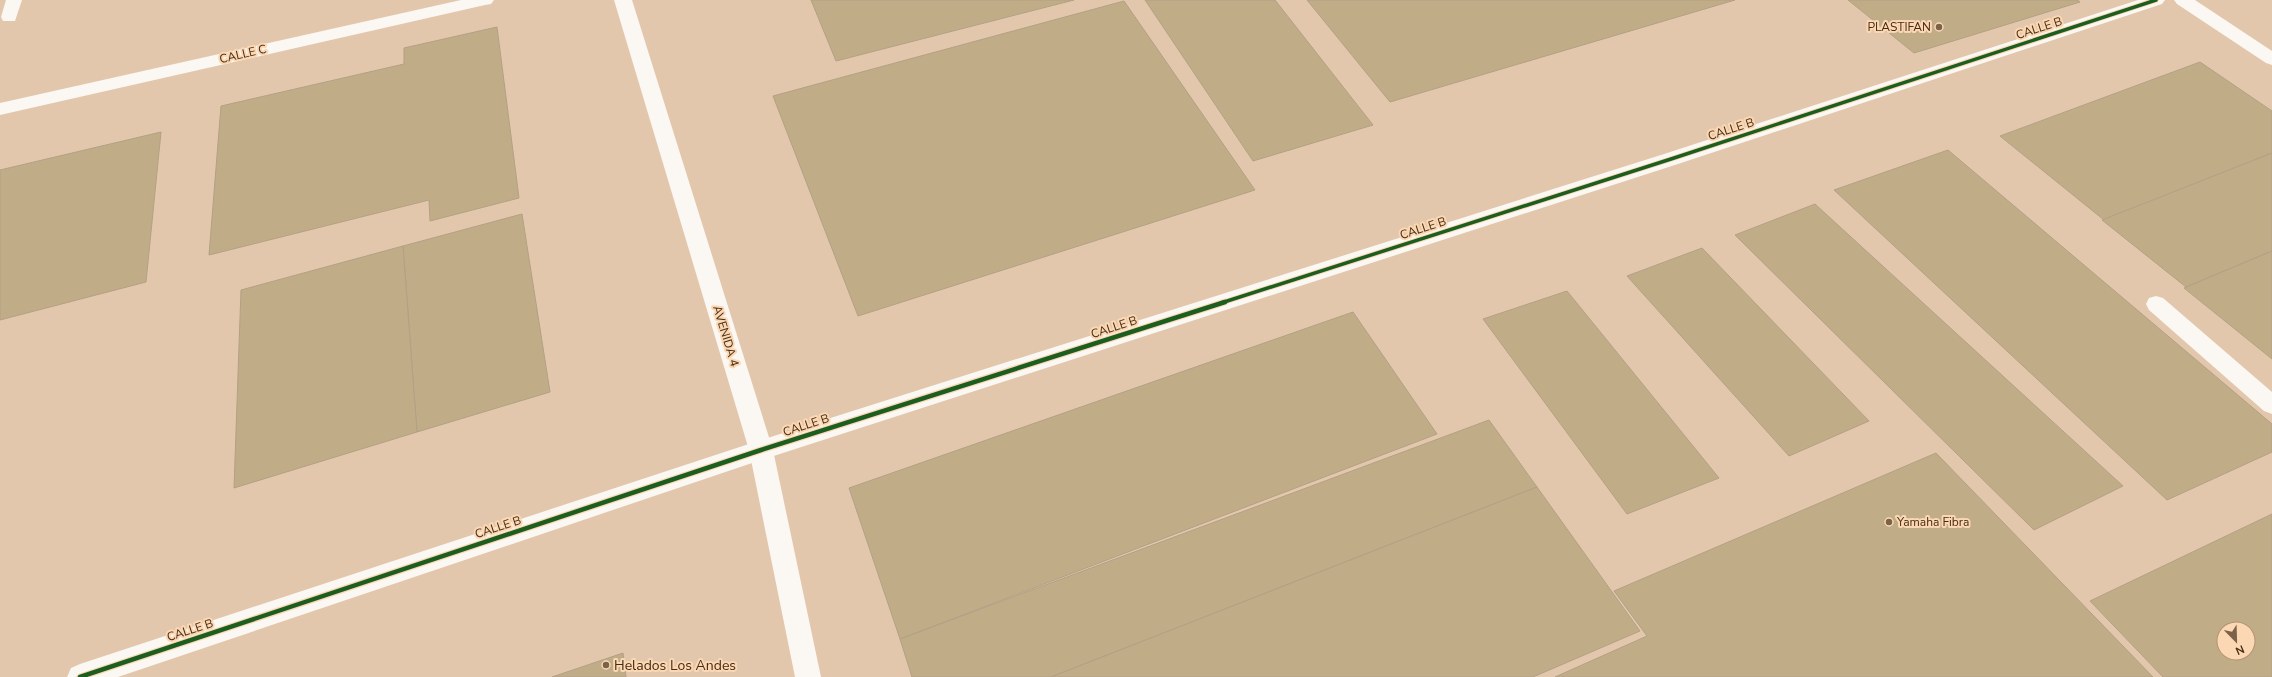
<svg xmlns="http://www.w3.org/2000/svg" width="2272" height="677" font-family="'Nunito Sans',sans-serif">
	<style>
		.building { fill: #c1ac88; stroke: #b3a085; fill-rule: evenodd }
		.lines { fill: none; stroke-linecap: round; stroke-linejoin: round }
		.lane { fill: #fbf7f3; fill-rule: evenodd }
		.street { fill: #fbf7f3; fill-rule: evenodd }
		.secondary { fill: #fbf7f3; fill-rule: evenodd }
		.cycleway-far1-casing { stroke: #fcd7b3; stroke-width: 5.5 }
		.cycleway-casing { stroke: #fcd7b3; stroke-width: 7 }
		.cycleway-far1 { stroke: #1b5e20; stroke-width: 3.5 }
		.cycleway { stroke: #1b5e20; stroke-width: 4.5 }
		.poi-dot { fill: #7b6248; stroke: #fcd7b3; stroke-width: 1.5 }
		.labels { text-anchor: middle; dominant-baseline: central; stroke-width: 4; stroke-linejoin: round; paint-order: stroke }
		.poi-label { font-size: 12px; fill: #442c12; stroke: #fcd7b3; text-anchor: end }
		.street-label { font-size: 12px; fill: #442c12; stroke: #fcd7b3 }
		.near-poi-label { font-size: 14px; fill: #442c12; stroke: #fcd7b3; text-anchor: start }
	</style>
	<rect width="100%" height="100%" fill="#e2c7ac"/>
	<g class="building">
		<polygon points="811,0 1074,0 836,61"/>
		<polygon points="1145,0 1275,0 1373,125 1253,161"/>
		<polygon points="1307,0 1735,0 1390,102"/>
		<polygon points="1848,0 2078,0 2080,2 1914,53"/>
		<polygon points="1124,1 1255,190 858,316 773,96"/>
		<polygon points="497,27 519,198 430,221 429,200 209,255 221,106 404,64 404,48"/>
		<polygon points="2200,62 2272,111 2272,153 2104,220 2000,136"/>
		<polygon points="161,132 146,282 0,320 0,170"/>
		<polygon points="1948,150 2272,424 2272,452 2167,500 1834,190"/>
		<polygon points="2272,153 2272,251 2186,287 2102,220"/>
		<polygon points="1815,204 2123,486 2034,530 1735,235"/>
		<polygon points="522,214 550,392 417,432 403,246"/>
		<polygon points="403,246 417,432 234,488 241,290"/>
		<polygon points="1702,248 1869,421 1789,456 1627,276"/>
		<polygon points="2272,251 2272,359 2184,288"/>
		<polygon points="1567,291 1719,478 1627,514 1483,319"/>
		<polygon points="1353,312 1437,434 900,639 849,488"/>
		<polygon points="1489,420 1537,487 1051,677 912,677 900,639"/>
		<polygon points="1936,453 2153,677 1555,677 1647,636 1614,591"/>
		<polygon points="1537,487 1640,631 1533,677 1051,677"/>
		<path d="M 2272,514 L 2272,677 L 2163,677 L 2090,601 ZM 2224,629 L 2248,629 L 2248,653 L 2224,653 Z"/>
		<polygon points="623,653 626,677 552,677"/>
	</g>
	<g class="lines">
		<g class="lane">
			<polygon points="6,0 22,0 15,21 3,21 1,17"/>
			<polygon points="2156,296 2163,298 2272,392 2272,414 2264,411 2149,310 2146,304 2149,298"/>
		</g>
		<g class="street">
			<polygon points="461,0 494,0 491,4 485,5 0,115 0,103"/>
			<polygon points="2138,0 2165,0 2162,4 1678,164 761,460 118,677 67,677 71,668 80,664 761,440 1664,154"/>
			<polygon points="2174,0 2195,0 2272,51 2272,65 2266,63 2177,4"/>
		</g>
		<polygon class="secondary" points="614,0 632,0 773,450 821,677 795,677 749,450"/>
		<defs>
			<polyline id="cycleway-far1" points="1221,303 1671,159 2156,0"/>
			<polyline id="cycleway" points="80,677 761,450 1225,302"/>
		</defs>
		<use href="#cycleway-far1" class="cycleway-far1-casing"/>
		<use href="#cycleway" class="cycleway-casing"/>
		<use href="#cycleway-far1" class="cycleway-far1"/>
		<use href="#cycleway" class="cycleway"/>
	</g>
	<g class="poi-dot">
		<circle cx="1939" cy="27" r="4"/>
		<circle cx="1889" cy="522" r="4"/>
		<circle cx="606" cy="665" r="4"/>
	</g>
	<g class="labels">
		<g class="poi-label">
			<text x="1931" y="27">PLASTIFAN</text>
			<text x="1897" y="522" text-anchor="start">Yamaha Fibra</text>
		</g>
		<g class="street-label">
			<text transform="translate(2039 28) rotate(-18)">CALLE B</text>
			<text transform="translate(243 54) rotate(-13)">CALLE C</text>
			<text transform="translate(1731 129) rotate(-18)">CALLE B</text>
			<text transform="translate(1423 228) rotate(-18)">CALLE B</text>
			<text transform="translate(1114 327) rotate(-18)">CALLE B</text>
			<text transform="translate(726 336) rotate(73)">AVENIDA 4</text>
			<text transform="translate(806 425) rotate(-18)">CALLE B</text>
			<text transform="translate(498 527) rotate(-18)">CALLE B</text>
			<text transform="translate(190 630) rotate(-18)">CALLE B</text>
		</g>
		<g class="near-poi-label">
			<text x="614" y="665">Helados Los Andes</text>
		</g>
	</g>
	<g transform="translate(2236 641) rotate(157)"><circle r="19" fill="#fcd7b3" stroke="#b29373"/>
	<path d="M0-3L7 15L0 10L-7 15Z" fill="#7b6248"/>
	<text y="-6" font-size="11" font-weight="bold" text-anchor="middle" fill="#442c12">N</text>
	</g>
</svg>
